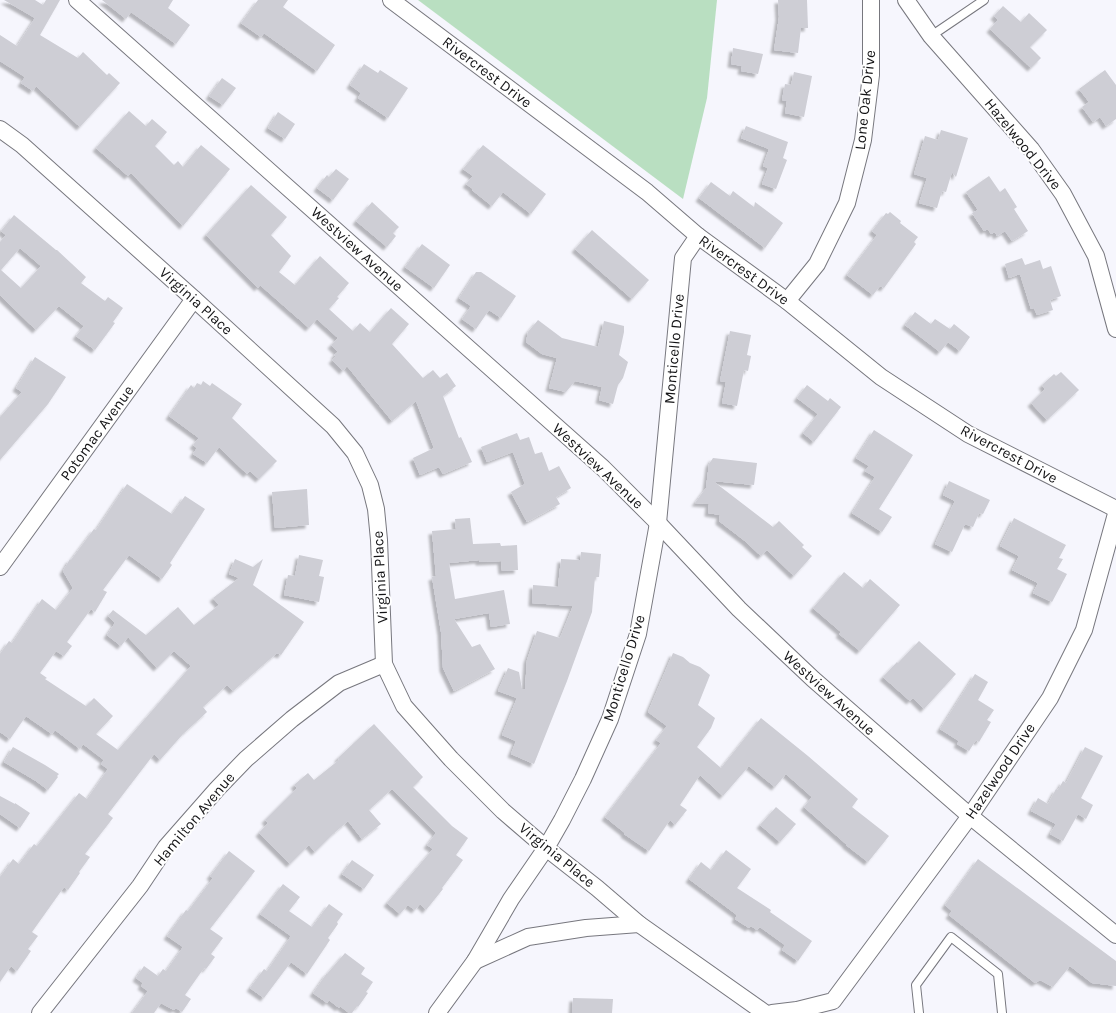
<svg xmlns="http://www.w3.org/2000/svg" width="1116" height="1013" font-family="Karla,sans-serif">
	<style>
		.green { fill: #b9dfc1 }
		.building { fill: #ceced5; fill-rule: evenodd; filter: url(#shadow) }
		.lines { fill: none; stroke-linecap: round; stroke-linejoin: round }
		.service-casing { stroke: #77777e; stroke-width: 10 }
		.minor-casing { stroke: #77777e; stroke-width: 18 }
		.service { stroke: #fff; stroke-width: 8 }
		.minor { stroke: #fff; stroke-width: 16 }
		.labels { text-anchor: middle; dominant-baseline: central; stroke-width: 4; stroke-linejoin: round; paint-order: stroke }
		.street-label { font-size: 15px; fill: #141416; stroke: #fff }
	</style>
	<defs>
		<filter id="shadow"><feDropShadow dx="-3.5" dy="3.5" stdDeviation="1" flood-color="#0004"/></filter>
	</defs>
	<rect width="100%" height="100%" fill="#f6f6fd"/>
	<polygon class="green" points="418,0 717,0 707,98 683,199"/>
	<g class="building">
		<polygon points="4,0 35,0 43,5 46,0 60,0 40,35 78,58 83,52 107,75 109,73 120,83 80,127 36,86 33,91 21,83 25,77 0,61 0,35 17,46 35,18"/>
		<polygon points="102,0 173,0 168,8 190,25 176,44 131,12 126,19"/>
		<polygon points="258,0 288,0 283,7 335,45 317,71 264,33 261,37 241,23"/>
		<polygon points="778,0 807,0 808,28 801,28 798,53 774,50 779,17"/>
		<polygon points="1003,6 1021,22 1029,13 1047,30 1030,47 1041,58 1031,68 990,29 998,20 994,16"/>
		<polygon points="733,48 763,54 758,74 741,71 742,66 731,64"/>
		<polygon points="364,64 378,73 380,70 408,88 388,118 358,98 361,93 350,85"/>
		<polygon points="1105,70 1116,85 1116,119 1106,126 1100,117 1093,122 1082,107 1089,102 1079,89"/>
		<polygon points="794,72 812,76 804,117 785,113 787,101 782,100 785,84 791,85"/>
		<polygon points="222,78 236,88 223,105 209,96"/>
		<polygon points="129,111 146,126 152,119 167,132 155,146 174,165 178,161 183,167 201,145 230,169 183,226 131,173 128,176 96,148"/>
		<polygon points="278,112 295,124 285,139 268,128"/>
		<polygon points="746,126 788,142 783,158 787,160 776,189 762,184 768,168 763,166 769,149 741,138"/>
		<polygon points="941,130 968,138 956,177 952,172 946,192 942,191 937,208 919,203 927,178 914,174 925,136 938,140"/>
		<polygon points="483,145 546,194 531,214 503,192 492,206 472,190 473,189 466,184 473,176 463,169"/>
		<polygon points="336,169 349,179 333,200 317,188 327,175 329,177"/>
		<polygon points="989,176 1000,192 1005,188 1017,207 1014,209 1028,231 1012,241 1005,231 997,236 995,232 991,234 988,229 984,231 972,213 978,210 966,192"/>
		<polygon points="711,182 730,196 733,191 754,207 755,202 783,223 765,248 699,198"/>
		<polygon points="251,185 287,217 271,235 291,256 279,272 295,285 320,256 349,283 337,297 339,298 329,309 353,331 360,323 370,332 391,308 409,324 392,344 423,378 433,370 440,378 447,373 456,386 443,396 459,438 461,437 472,462 443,474 439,467 420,475 413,458 434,448 416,401 392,421 347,366 343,371 332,360 336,356 334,355 338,352 331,345 338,338 317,319 309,328 260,285 258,288 206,235"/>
		<polygon points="372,202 399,227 393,233 396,236 387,247 356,221"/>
		<polygon points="890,212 901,221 900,223 918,237 914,242 916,244 884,288 880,286 873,295 847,275 877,235 872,231 886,213 888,214"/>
		<path d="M 14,215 L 56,250 L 57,250 L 86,277 L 81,283 L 105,301 L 108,297 L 123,308 L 113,322 L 115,323 L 95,350 L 76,336 L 84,326 L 59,306 L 36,330 L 0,295 L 0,242 L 6,235 L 1,231 ZM 20,248 L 41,266 L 21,288 L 1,270 Z"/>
		<polygon points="592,230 649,280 632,299 575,249"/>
		<polygon points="422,244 450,265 434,288 405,267"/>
		<polygon points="1022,258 1025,265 1040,260 1043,269 1051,266 1061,296 1050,300 1053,310 1037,315 1034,308 1031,309 1020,274 1009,278 1005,264"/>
		<polygon points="476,272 481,272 516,296 501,318 489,310 476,329 462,319 471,306 459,298"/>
		<polygon points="915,312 931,324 935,319 950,329 954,324 970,337 960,351 948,342 940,352 905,325"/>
		<polygon points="538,320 562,338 598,347 604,321 624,326 624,332 619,355 628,362 623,378 618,385 613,404 599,400 602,387 575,381 566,392 549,388 557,358 542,354 526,342 528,332"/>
		<polygon points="730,331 751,335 747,355 751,356 748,371 744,370 737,406 722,403 726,382 720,381"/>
		<polygon points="35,357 66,377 48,404 0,460 0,417 22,392 16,388"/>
		<polygon points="1061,372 1079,390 1047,420 1031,403 1045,389 1042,385 1054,374 1056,376"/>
		<polygon points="203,381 210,386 212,383 242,404 232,418 277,461 259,479 250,471 247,474 219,447 207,463 193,454 197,448 193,445 199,438 169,416 191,385 194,388 197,383 201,385"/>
		<polygon points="807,385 828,401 830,398 841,407 814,442 803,433 818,414 797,398"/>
		<polygon points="874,430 913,455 879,509 892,517 882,532 852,513 875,477 865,471 869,466 856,458"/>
		<polygon points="517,433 520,440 529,437 535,454 542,452 549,471 559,466 571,488 556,497 560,504 527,522 511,492 525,484 513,452 487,462 481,447"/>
		<polygon points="713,458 757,463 754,485 713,481 773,527 779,521 804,545 802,547 812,556 794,576 767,550 761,556 745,541 719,521 720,515 708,513 709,504 695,503 706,488 709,464"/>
		<polygon points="949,481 990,500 983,514 979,513 973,527 965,524 952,552 935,544 955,501 943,495"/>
		<polygon points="127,484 172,514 185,496 205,509 170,563 172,565 162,579 129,555 103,590 107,592 95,612 91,609 67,642 72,646 64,656 56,651 40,673 47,678 45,679 86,706 94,698 113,716 96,734 118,750 191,666 174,651 157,668 128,637 121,646 107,635 115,623 108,616 113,610 146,635 178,607 194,625 219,605 213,598 239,578 229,574 235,559 253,567 263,559 253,585 304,622 281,655 277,653 233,691 227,685 203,707 207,712 183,734 160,760 154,754 108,814 113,818 85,854 90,857 79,872 80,873 68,890 64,887 32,932 38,936 28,949 31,951 17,971 11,966 0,982 0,877 13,859 19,864 34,844 37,846 79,793 87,799 108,769 101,764 104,760 83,744 80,749 55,730 52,734 26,716 10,739 0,732 0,654 9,641 12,643 42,599 56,610 73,588 63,571 70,559 71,560 94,529 96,530"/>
		<polygon points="307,489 309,525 275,528 272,492"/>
		<polygon points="470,518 473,544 500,543 501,546 517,545 518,570 502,571 501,561 479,562 479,560 449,563 455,599 504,590 510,624 491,627 489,613 454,619 472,647 480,644 495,669 454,691 443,668 441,632 432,577 436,576 432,531 456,529 455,519"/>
		<polygon points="1014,518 1066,545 1059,558 1063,559 1057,569 1067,574 1052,602 1033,593 1038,583 1012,570 1019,556 1000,546"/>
		<polygon points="581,552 601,554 599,577 595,577 592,612 567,681 534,764 511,754 516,741 502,735 517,698 498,691 508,668 519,672 522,689 525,689 527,660 537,631 560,638 573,606 532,603 533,585 558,587 561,559 580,560"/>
		<polygon points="299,555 323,560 319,576 324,577 319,602 284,595 288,575 295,576"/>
		<polygon points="844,572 863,588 870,579 900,605 860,651 839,634 841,632 813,608"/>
		<polygon points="919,641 956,674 924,709 913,698 910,701 883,677 897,662 898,663"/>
		<polygon points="673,653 683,657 690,663 700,667 710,675 698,705 715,718 711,728 697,747 721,768 761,718 808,756 858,799 852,807 889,836 868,862 846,845 846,844 804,807 812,797 786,774 775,787 749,766 723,796 700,775 680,805 687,810 675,825 670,820 649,851 624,834 625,833 605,817 661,743 656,740 667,726 648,712"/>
		<polygon points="975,674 988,682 978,700 994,710 987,720 991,722 979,742 976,740 969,751 957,744 959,741 940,729"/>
		<polygon points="374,724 423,777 413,787 452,826 468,838 456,855 463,860 442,888 443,889 426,910 420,904 415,910 408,905 400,914 387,903 433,849 427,845 436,833 392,789 369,810 381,824 362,839 348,821 333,834 315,852 309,845 290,864 259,833 268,823 265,820 297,788 294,785 308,773 314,780 339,760 338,758"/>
		<polygon points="13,747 45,765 59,774 57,776 58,777 48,790 36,781 4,762"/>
		<polygon points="1085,747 1103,756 1081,798 1093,805 1086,819 1078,814 1063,841 1050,834 1056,824 1031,811 1038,798 1048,804 1056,789 1058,790 1063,781 1066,783"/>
		<polygon points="0,796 15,804 15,803 30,813 20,828 0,814"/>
		<polygon points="776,807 796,824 780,842 760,825"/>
		<polygon points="726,850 751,869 737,888 771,910 770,912 812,941 798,961 782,950 785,945 760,927 757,930 751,926 749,928 735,919 737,915 689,879 701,862 711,870"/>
		<polygon points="229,851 255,871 210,929 223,938 211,954 215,957 206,969 204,968 185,995 191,999 182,1012 176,1008 174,1010 170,1008 161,1003 154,1013 132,1013 148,991 141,986 143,983 136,978 144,966 158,976 163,969 166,971 183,947 167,936 186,910 188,911 213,878 210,876"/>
		<polygon points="978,859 1116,961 1116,986 1092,983 1070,966 1053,987 1040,980 1035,983 949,915 952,911 945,905"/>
		<polygon points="352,860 374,875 364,889 342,874"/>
		<polygon points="283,884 300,897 289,911 312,927 329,904 343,914 337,922 338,924 328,938 330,940 307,974 291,962 264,998 250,988 264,969 267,971 291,936 260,914"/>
		<polygon points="345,953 365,968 361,974 373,982 366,992 368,993 358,1007 357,1006 352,1013 349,1013 340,1006 339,1008 329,1000 327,1003 313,993 327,973 327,974"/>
		<polygon points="573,998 613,999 612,1013 572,1013"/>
	</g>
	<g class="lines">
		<defs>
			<g id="service">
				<polyline points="931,36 984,0"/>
				<polyline points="919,1013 916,985 951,937 998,974 1002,1013"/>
			</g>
			<g id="minor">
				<polyline points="77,0 603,468 658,523 739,609 813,679 970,816 1116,935"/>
				<polyline points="391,0 647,192 698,236 787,301 881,377 968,434 1116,509"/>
				<polyline points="906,0 931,36 1031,149 1063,194 1096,256 1116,329"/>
				<polyline points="0,129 22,145 194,299 333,426 355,453 370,485 376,509 379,540 384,664 404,706 451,759 503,811 546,848 597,888 639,924 765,1013"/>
				<polyline points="787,301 817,264 847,203 863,140 871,75 871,0"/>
				<polyline points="0,567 194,299"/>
				<polyline points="475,961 528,937 586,928 639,924"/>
				<polyline points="40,1013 140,886 166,847 217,789 246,759 292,719 339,683 384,664"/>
				<polyline points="437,1013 475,961 511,899 546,848 562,820 583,779 610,719 638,634 658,523 683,258 698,236"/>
				<polyline points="772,1013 797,1010 833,1001 970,816 1050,698 1084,630 1116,514"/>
			</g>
		</defs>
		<use href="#service" class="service-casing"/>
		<use href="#minor" class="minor-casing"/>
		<use href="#service" class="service"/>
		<use href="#minor" class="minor"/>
	</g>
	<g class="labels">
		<g class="street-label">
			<text transform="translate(487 72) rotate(37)">Rivercrest Drive</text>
			<text transform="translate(865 100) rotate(-84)">Lone Oak Drive</text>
			<text transform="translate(1023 144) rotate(51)">Hazelwood Drive</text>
			<text transform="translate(357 249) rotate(42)">Westview Avenue</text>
			<text transform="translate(744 270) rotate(36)">Rivercrest Drive</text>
			<text transform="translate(196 301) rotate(42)">Virginia Place</text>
			<text transform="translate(674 349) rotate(-85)">Monticello Drive</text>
			<text transform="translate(97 433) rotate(-54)">Potomac Avenue</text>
			<text transform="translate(1009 454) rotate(28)">Rivercrest Drive</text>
			<text transform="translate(598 466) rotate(43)">Westview Avenue</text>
			<text transform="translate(380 577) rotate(-93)">Virginia Place</text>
			<text transform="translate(624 668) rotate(-73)">Monticello Drive</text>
			<text transform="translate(829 693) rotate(42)">Westview Avenue</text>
			<text transform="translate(1000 771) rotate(-56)">Hazelwood Drive</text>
			<text transform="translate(194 819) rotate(-50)">Hamilton Avenue</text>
			<text transform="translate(557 855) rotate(39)">Virginia Place</text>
		</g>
	</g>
</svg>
